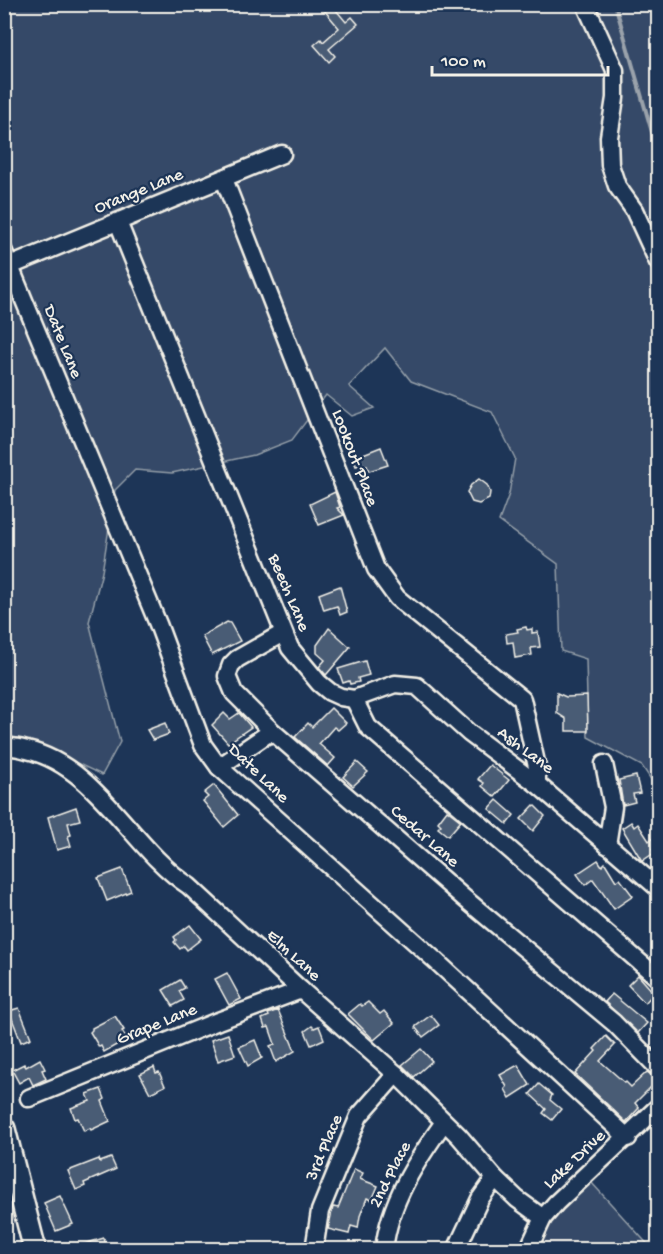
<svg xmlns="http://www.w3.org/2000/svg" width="663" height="1254" font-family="'Gochi Hand',sans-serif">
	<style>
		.green { fill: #354a67; stroke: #949ea8; stroke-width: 1.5 }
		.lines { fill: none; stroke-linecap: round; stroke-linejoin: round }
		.stream { stroke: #9aa2ab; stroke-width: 4 }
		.building { fill: #485b74; stroke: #f4f1e8; stroke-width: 1.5 }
		.minor-casing { stroke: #f4f1e8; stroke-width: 21 }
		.major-casing { stroke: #f4f1e8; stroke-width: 26 }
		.minor { stroke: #1d3557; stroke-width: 16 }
		.major { stroke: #1d3557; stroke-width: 21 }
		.labels { text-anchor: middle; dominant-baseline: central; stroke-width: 4.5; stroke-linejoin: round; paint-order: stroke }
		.street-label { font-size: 18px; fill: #f4f1e8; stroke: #1d3557 }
	</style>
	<rect width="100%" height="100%" fill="#1d3557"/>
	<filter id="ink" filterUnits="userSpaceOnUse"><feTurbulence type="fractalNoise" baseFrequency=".0167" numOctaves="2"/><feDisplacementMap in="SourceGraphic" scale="12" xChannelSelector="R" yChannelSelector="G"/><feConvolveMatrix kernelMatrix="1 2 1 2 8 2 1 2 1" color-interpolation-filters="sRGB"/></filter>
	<g filter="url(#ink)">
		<g class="green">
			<polygon points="5,5 658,5 658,790 642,766 588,737 586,659 561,651 558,564 499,521 509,494 515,458 492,412 411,381 385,348 349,386 374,408 352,416 326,395 292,440 254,455 172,473 135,470 115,490 102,572 89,622 120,742 102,775 43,747 5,738"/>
			<polygon points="591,1182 652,1249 528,1250 535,1234"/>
		</g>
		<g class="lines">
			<polyline class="stream" points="615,4 658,153"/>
		</g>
		<g class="building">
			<polygon points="319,4 331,4 346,22 352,17 358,24 329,49 335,56 329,62 314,45 321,39 323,42 339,28"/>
			<polygon points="381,447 388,465 369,471 367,466 364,467 363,464 356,466 353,458"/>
			<polygon points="479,479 487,485 490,492 489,499 479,504 472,502 467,492 471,485"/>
			<polygon points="335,492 340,507 337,508 344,515 319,525 310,504"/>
			<polygon points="340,586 347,612 340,615 337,606 324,610 319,594"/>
			<polygon points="227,622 230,623 240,641 212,655 202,636"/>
			<polygon points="526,627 527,630 532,629 532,633 538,632 540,647 531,648 532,655 515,658 513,642 507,643 506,634 518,632 517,629"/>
			<polygon points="329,628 350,647 326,675 319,667 325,660 317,653 317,645"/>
			<polygon points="365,661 369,675 358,678 359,682 350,684 349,681 343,683 338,669"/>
			<polygon points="557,693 566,697 587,696 588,731 566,731 566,719 557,713"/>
			<polygon points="331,708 346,723 338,730 334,727 319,744 335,758 328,766 295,737 308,723 312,727"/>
			<polygon points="224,713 230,719 239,713 251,727 228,743 212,725"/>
			<polygon points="165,723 169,734 153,740 147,730"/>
			<polygon points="357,762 368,772 353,786 343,777"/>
			<polygon points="490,765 509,780 495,797 482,786 484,783 478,779"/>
			<polygon points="636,776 640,793 633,794 635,802 623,805 619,780"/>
			<polygon points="214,785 238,815 224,827 203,801 208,797 204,793"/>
			<polygon points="497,800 514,815 507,824 489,809"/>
			<polygon points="534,805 545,816 533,831 521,819"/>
			<polygon points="76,807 80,820 68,823 71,835 68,836 71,846 57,850 48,817"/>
			<polygon points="447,810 461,821 448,836 438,828 441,825 438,822"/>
			<polygon points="631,822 634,827 638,824 649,841 658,834 658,845 652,849 654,853 642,861 622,828"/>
			<polygon points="598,860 602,866 605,863 616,881 620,879 633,896 614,909 593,879 585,885 577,874"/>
			<polygon points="122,869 131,891 107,901 98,878"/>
			<polygon points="190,925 201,939 187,950 184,946 180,949 174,942 176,940 174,937"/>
			<polygon points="227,973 241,999 229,1005 215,979"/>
			<polygon points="638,975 654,993 645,1003 628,985"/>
			<polygon points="180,980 185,988 179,991 184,1000 173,1006 163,990"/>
			<polygon points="612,994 647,1023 638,1033 605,1002"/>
			<polygon points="368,1002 380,1014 384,1011 394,1023 374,1040 348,1014 360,1004 362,1006"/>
			<polygon points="19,1008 31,1038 21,1042 9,1011"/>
			<polygon points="278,1010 295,1051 276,1062 270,1046 275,1044 269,1027 265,1028 262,1019 269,1016 268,1014"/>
			<polygon points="431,1015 439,1025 423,1037 415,1027"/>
			<polygon points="115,1016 124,1030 122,1031 127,1039 104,1052 101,1046 99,1047 90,1032 92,1030 92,1028"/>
			<polygon points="312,1026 314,1028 319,1026 324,1039 311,1045 305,1031"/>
			<polygon points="228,1034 235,1055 218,1061 211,1040"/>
			<polygon points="606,1036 615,1045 600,1061 625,1083 626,1082 631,1087 647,1072 658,1080 635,1103 639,1108 626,1122 575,1074 596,1051 594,1049"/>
			<polygon points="255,1040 262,1058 248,1066 239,1047"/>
			<polygon points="421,1049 432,1061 414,1077 402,1065"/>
			<polygon points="40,1059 45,1069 42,1070 46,1079 33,1085 29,1077 19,1083 12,1070 24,1064 26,1067"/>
			<polygon points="518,1065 530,1085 510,1098 505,1089 507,1087 500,1075"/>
			<polygon points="154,1067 156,1073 159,1072 165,1086 150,1093 140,1074"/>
			<polygon points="539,1084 552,1095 550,1100 561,1109 552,1120 543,1113 546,1109 530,1094"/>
			<polygon points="101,1089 105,1099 102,1101 110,1121 91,1130 90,1128 84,1131 78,1118 75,1119 71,1108 90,1101 87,1094"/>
			<polygon points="111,1158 116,1169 84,1183 85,1186 76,1190 68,1171 99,1159 100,1162"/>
			<polygon points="354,1169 363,1173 360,1179 378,1186 372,1200 367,1198 360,1216 358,1228 351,1226 349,1234 328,1229 333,1207 338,1208"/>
			<polygon points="60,1196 73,1224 56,1231 44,1203"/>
			<polygon points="104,1238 107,1250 74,1250 74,1247"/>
		</g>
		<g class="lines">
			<defs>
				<g id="minor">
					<polyline points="585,4 615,70 615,98 609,137 610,165 617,186 634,210 658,262"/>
					<polyline points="224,179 376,569 397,598 522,699 537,767 537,784"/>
					<polyline points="118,222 290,648 319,683 330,692 341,697 354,699 395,684 417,686 469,733 537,784 658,888"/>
					<polyline points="4,252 158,624 203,745 219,767 436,961 628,1138"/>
					<polyline points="10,266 282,154"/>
					<polyline points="283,633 237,659 231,665 227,676 234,693 272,731 464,898 614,1023 658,1068"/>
					<polyline points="354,699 368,727 658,978"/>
					<path d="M 4,747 C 12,746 20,748 27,750 C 97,766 133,850 189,886 L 301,990 L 396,1074 L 459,1136 L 495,1178 L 517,1199 L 543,1218"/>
					<polyline points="604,764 613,807 607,845"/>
					<polyline points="219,767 272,731"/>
					<polyline points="29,1098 218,1021 301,990"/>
					<polyline points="314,1250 320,1211 359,1116 396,1074"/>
					<path d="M 384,1250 C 389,1202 417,1160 444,1122"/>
					<polyline points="456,1250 480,1199 495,1178"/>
					<polyline points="528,1250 543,1218 556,1203 658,1107"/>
				</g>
				<polyline id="major" points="4,1129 35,1250"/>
			</defs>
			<use href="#minor" class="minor-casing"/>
			<use href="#major" class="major-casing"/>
			<use href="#minor" class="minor"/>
			<use href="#major" class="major"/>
		</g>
	</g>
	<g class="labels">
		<g class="street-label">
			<text transform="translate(139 192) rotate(-22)">Orange Lane</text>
			<text transform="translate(62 342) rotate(68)">Date Lane</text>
			<text transform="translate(354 458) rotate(69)">Lookout Place</text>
			<text transform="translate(288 593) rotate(67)">Beech Lane</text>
			<text transform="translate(525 751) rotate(37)">Ash Lane</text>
			<text transform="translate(258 774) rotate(44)">Date Lane</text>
			<text transform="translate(424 837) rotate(41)">Cedar Lane</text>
			<text transform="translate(293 956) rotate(43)">Elm Lane</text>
			<text transform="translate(157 1025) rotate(-22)">Grape Lane</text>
			<text transform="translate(325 1148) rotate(-67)">3rd Place</text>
			<text transform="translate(575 1160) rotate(-43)">Lake Drive</text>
			<text transform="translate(391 1175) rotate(-63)">2nd Place</text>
		</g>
	</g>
	<rect width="663" height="1254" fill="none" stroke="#1d3557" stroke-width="24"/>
	<rect x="12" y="12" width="639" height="1230" fill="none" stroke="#f4f1e8" stroke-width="2" filter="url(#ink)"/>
	<path d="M432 66v9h176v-9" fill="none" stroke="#f4f1e8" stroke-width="3"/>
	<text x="441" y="66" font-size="18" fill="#f4f1e8" stroke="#1d3557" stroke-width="4.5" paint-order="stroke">100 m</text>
</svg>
